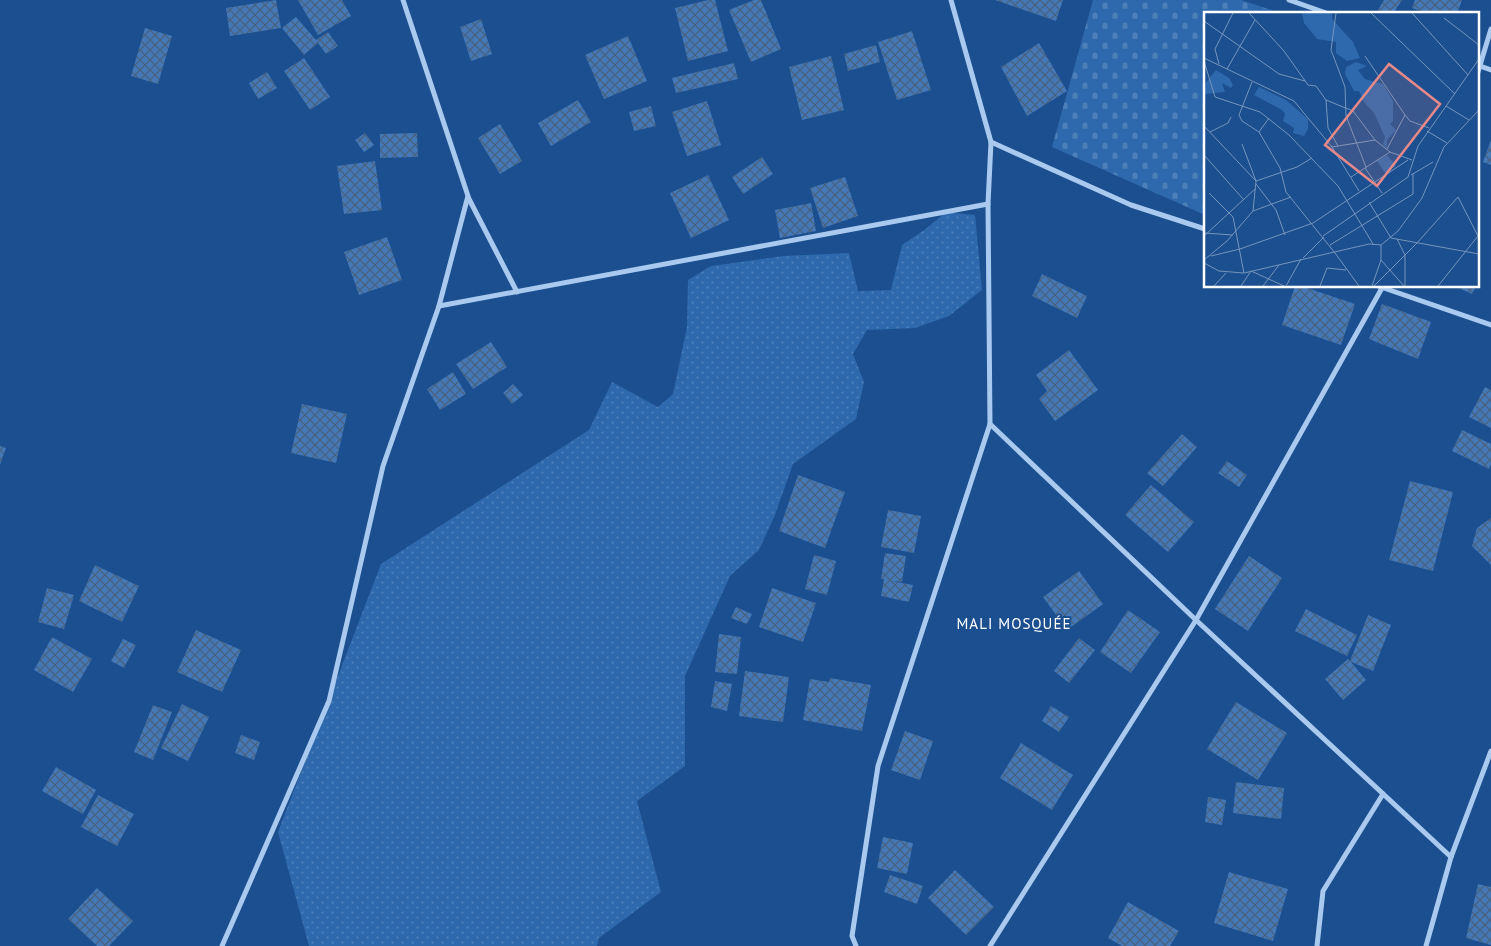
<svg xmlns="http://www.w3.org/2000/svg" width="1491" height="946" font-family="'PT Sans',sans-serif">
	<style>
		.green { fill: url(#green-dots) }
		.cemetery { fill: url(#cemetery-stones) }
		.building { fill: url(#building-cross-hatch) }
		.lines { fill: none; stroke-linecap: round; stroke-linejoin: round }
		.minor { stroke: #a9c9ee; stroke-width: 5 }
		.labels { text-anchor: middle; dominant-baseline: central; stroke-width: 4; stroke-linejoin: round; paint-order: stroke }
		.neighbourhood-label { font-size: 15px; letter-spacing: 1px; fill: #fff; stroke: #1b4f8f }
		.inset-road { fill: none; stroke: #7695bc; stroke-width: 1 }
		.view { fill: #e88989; fill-opacity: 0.15; stroke: #e88989; stroke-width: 2.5 }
		.inset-edge { fill: none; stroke: #fff; stroke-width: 2.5 }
	</style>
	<defs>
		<pattern id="green-dots" width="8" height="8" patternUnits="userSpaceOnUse" patternTransform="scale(1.25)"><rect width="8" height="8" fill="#2e69ad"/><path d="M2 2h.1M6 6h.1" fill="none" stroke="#4d80b9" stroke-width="1.8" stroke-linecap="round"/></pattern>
		<pattern id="cemetery-stones" width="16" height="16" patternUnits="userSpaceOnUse" patternTransform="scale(1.25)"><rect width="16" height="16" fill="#2e69ad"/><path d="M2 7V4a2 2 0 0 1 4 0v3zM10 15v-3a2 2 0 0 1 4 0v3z" fill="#4d80b9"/></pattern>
		<pattern id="building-cross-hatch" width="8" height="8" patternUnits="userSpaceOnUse" patternTransform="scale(1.25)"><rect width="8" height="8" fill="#4478b7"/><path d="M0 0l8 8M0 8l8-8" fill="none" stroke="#486282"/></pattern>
	</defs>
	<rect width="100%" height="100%" fill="#1b4f8f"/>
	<polygon class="green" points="946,212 975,215 982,290 949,316 915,328 867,330 853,354 864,382 856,419 793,464 775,515 759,550 730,576 685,676 685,766 637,801 661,892 599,938 597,946 309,946 278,832 381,564 589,430 612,382 658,407 673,394 687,327 688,280 711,266 783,256 849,253 858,291 891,290 902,245 927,228"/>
	<polygon class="cemetery" points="1093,0 1241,0 1274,11 1273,14 1205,14 1205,215 1052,147"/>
	<g class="building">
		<polygon points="276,0 281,28 230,36 226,8"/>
		<polygon points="298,0 342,0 351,16 318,35"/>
		<polygon points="708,0 715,0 728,51 688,61 675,8"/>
		<polygon points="754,0 761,0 781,49 751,62 729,10"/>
		<polygon points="995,0 1063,0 1056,21"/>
		<polygon points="1384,0 1402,0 1393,14 1383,14 1378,10"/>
		<polygon points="1415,0 1462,0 1457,14 1430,14 1412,8"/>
		<polygon points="296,17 316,40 328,32 338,46 326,54 318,43 304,55 282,28"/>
		<polygon points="481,19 492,54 471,61 460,27"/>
		<polygon points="145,28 172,36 158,84 131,76"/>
		<polygon points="912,31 931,90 897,100 878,42"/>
		<polygon points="628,36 647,81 604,99 585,55"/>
		<polygon points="1039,43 1067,91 1027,116 1001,67"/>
		<polygon points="876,45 880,62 848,71 844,54"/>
		<polygon points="831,56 844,110 802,120 789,67"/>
		<polygon points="304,58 330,97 310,110 284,71"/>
		<polygon points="734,63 738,79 676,93 672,78"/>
		<polygon points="267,72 277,88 258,99 249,83"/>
		<polygon points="578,100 591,122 551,146 538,123"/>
		<polygon points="707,101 721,145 687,156 672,112"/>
		<polygon points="651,106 656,126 634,131 629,112"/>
		<polygon points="500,124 522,161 500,174 478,138"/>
		<polygon points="365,133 374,145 364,152 355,140"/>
		<polygon points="417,133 418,157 380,158 380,134"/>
		<polygon points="1491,140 1491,165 1483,162"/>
		<polygon points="762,157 773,174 743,194 732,177"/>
		<polygon points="375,161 382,210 344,214 337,166"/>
		<polygon points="708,175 729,220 691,238 670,193"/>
		<polygon points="845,177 858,216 823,228 810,188"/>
		<polygon points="811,203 816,231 780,238 775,210"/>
		<polygon points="387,237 402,280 359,295 344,252"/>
		<polygon points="1042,274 1087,296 1077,318 1032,296"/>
		<polygon points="1295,286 1301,286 1355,304 1341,345 1282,325"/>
		<polygon points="1454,286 1476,286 1472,294"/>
		<polygon points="1382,304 1431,322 1418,359 1369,339"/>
		<polygon points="491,342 507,367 473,389 456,364"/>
		<polygon points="1069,350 1098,390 1055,421 1039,399 1047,391 1036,375"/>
		<polygon points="453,372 466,394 440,410 427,389"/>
		<polygon points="513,384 523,395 512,404 503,393"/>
		<polygon points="1485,387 1491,390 1491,428 1469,417"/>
		<polygon points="302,404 347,414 336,463 291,453"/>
		<polygon points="1462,430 1491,444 1491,464 1489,469 1452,451"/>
		<polygon points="1182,434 1197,447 1163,486 1147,473"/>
		<polygon points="0,446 6,448 0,465"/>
		<polygon points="1227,461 1247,475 1239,487 1218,473"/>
		<polygon points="798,475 845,492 825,548 779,531"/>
		<polygon points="1410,481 1453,492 1433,571 1389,560"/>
		<polygon points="1151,485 1194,522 1168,552 1125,515"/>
		<polygon points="888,510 921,516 914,553 881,547"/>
		<polygon points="1491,518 1491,565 1472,546 1477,528"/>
		<polygon points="885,553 906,556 902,582 891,581 913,585 909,602 881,596 884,579 881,579"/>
		<polygon points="814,555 836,561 827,595 805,589"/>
		<polygon points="1249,556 1282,578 1248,631 1215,609"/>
		<polygon points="95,565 139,586 122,622 79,601"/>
		<polygon points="1079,571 1103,604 1067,630 1043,597"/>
		<polygon points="47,588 74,595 64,629 38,622"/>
		<polygon points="772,588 816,603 803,642 759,627"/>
		<polygon points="736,607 752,614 747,624 731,618"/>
		<polygon points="1306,609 1357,635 1347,656 1295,631"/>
		<polygon points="1128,610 1160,632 1131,673 1100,652"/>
		<polygon points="1368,615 1391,625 1373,671 1351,662 1366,680 1343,700 1325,679 1348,659 1350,661"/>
		<polygon points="196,630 241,650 222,692 177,672"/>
		<polygon points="719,634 741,637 737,674 715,672"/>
		<polygon points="52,637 92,659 73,692 34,670"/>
		<polygon points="1079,638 1095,650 1069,683 1054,671"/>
		<polygon points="123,639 136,645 124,668 111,661"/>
		<polygon points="745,671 789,677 783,722 739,716"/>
		<polygon points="830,678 871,685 862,731 803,720 810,679 829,682"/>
		<polygon points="715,681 732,684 727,711 711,707"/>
		<polygon points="1236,702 1287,733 1258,780 1207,749"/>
		<polygon points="182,704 209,717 188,761 161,748"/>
		<polygon points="153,705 172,712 153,760 134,752"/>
		<polygon points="1051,706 1069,717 1059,732 1042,721"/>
		<polygon points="905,731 933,741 920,780 891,770"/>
		<polygon points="241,735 260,742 254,760 235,753"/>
		<polygon points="1021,743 1073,775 1052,810 1000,778"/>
		<polygon points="56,767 96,790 83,814 42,791"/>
		<polygon points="1236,782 1284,788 1281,819 1233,813"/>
		<polygon points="98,795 134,814 117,846 81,827"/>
		<polygon points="1208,797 1226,800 1222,825 1205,822"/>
		<polygon points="883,837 913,843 907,874 877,868"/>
		<polygon points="955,870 994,907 966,935 928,898"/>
		<polygon points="1229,872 1288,889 1273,941 1214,923"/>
		<polygon points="890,875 923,886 917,904 884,892"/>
		<polygon points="1478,884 1491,887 1491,945 1466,938"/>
		<polygon points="97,888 133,921 109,946 97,946 68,919"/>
		<polygon points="1128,902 1179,931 1170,946 1122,946 1108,938"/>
	</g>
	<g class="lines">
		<g class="minor">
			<polyline points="403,0 468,196 439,306"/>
			<polyline points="1289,0 1329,14"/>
			<polyline points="1477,65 1491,70"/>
			<polyline points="1477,75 1491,29"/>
			<polyline points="991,142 1131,205 1205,229"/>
			<polyline points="468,197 517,292"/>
			<polyline points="1378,286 1491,325"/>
			<polyline points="990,424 1196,620 1451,857"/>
			<polyline points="222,946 329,701 383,466 439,306 988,204"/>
			<polyline points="856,946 852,936 878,766 990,424 988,204 991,142 951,0"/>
			<polyline points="990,946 1196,620 1382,288"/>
			<polyline points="1317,946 1323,891 1383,794"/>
			<polyline points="1426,946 1451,857 1491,751"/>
		</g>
	</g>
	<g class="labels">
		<g class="neighbourhood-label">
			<text x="1014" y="623">MALI MOSQUÉE</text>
		</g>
	</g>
	<g transform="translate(1204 12)">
		<rect width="275" height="275" fill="#1b4f8f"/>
		<path d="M 98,1 L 128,1 L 128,7 L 149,30 L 156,46 L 143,49 L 132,41 L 132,30 L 113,27 L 100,11 ZM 152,50 L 163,54 L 154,58 L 161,67 L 179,72 L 189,89 L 189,109 L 186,112 L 192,118 L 183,128 L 183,136 L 179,133 L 181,125 L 170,101 L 160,90 L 155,79 L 150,79 L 141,62 L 142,55 ZM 55,75 L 82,88 L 104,107 L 104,117 L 100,124 L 89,121 L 90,116 L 79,109 L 81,102 L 78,98 L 50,83 Z" fill="#2e69ad"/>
		<path d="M 12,58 L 25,66 L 29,73 L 27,76 L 18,71 L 21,80 L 0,82 L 0,73 Z" fill="#2e69ad"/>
		<path d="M 183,143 L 192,154 L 181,161 L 173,149 Z" fill="#2e69ad"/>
		<path class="inset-road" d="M 45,1 L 80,39 L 104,73 L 112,74 L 122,88 L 149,99 L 171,128 L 186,140 L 208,148M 132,1 L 127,38 L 141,75 L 142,104 L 162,155M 167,1 L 251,82M 208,1 L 264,63M 240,6 L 275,33M 0,9 L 75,62 L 101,69M 161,44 L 201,103 L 183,137M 0,46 L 90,89 L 128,135 L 155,179M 0,49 L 11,85 L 56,100 L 85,123 L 134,174 L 169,232M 15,52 L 11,37 L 29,1M 23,57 L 51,8M 48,70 L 35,103 L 38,109 L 55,120 L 76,156 L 82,180 L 131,241M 122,88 L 124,116 L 134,134M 242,94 L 265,108M 201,103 L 206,109 L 225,116M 0,114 L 52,169 L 93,155 L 108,146M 223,119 L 243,131M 6,120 L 24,111 L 27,105M 55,120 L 65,106M 128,135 L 171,128M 0,143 L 40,188M 161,156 L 178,181M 207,163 L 229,150M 147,165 L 186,140M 52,172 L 72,198 L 81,223M 5,181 L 29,205 L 40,261M 165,190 L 187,226 L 275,242M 49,199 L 87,185M 0,221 L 29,223M 0,224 L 51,177M 119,224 L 204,165 L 214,134 L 275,47M 193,227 L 201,243 L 201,274M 126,233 L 209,182 L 209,162M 131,241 L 155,274M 7,244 L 36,237 L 109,211 L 204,148M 99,246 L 120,225M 0,248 L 23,229 L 49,199 L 52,169 L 38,132M 177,248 L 200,274M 0,251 L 15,259 L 40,261 L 165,232 L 177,233M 10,274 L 22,261M 37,274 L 47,259 L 80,274M 59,274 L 75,253M 82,274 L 97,247M 116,274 L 123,256 L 142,258M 168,274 L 177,248 L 177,233 L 194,219 L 218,186 L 240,135 L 275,98M 170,274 L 213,231 L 254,185 L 275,226M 234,274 L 274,224"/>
		<path class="view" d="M 185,52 L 236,92 L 173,174 L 121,133 Z"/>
		<rect width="275" height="275" class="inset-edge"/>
	</g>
</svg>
